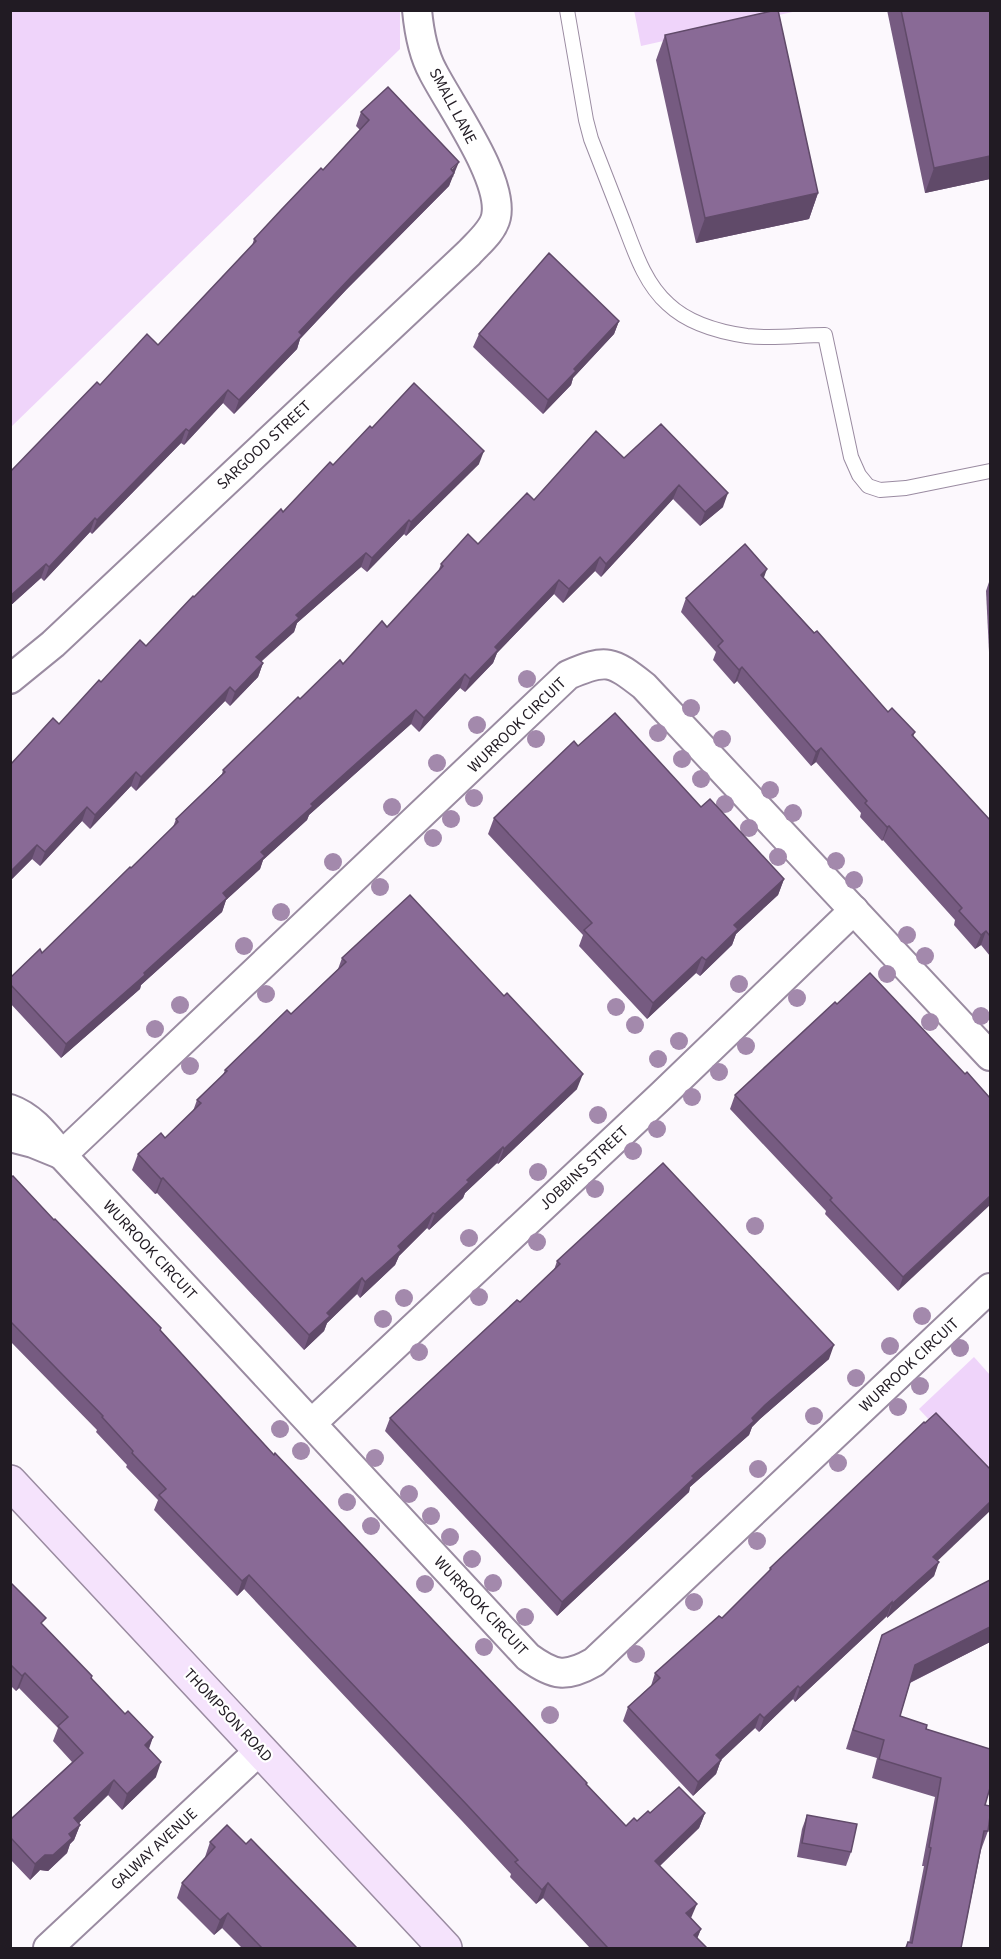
<svg xmlns="http://www.w3.org/2000/svg" width="1001" height="1959" font-family="'Source Sans 3',sans-serif">
	<style>
		.green { fill: #efd4fa }
		.lines { fill: none; stroke-linecap: round; stroke-linejoin: round }
		.lane-casing { stroke: #9a8ba1; stroke-width: 16 }
		.street-casing { stroke: #9a8ba1; stroke-width: 32 }
		.secondary-casing { stroke: #9a8ba1; stroke-width: 36 }
		.lane { stroke: #fff; stroke-width: 14 }
		.street { stroke: #fff; stroke-width: 28 }
		.secondary { stroke: #f5e3fc; stroke-width: 33 }
		.tree { fill: #a389ac }
		.wall { fill: #765b81 }
		.shaded-wall { fill: #604a69 }
		.building { fill: #896a96; stroke: #604a69; stroke-width: 1.5 }
		.labels { text-anchor: middle; dominant-baseline: central; stroke-width: 4.5; stroke-linejoin: round; paint-order: stroke }
		.street-label { font-size: 16px; fill: #211b23; stroke: #fff }
	</style>
	<rect width="100%" height="100%" fill="#fcf8fd"/>
	<g class="green">
		<polygon points="11,10 400,11 400,49 11,427"/>
		<polygon points="634,10 797,11 641,46"/>
		<polygon points="974,1357 990,1375 990,1485 919,1409"/>
	</g>
	<g class="lines">
		<defs>
			<path id="lane" d="M 567,10 L 586,120 L 591,139 C 601,165 611,190 621,216 C 633,246 643,282 668,304 C 689,324 719,332 747,336 C 773,339 800,335 825,335 L 851,457 L 859,475 L 868,486 L 880,490 L 906,488 L 990,471"/>
			<g id="street">
				<path d="M 10,679 L 53,644 L 469,253 C 478,243 493,231 496,217 C 504,180 451,107 433,72 C 423,54 419,31 417,10"/>
				<path d="M 10,1109 C 33,1117 47,1137 62,1155 L 528,1657 C 554,1676 566,1678 594,1662 L 990,1288"/>
				<polyline points="10,1137 33,1143 60,1154"/>
				<path d="M 62,1155 L 568,675 C 607,658 612,661 644,686 L 990,1056"/>
				<polyline points="312,1423 662,1095 854,910"/>
				<polyline points="48,1948 260,1750"/>
			</g>
			<polyline id="secondary" points="10,1482 445,1948"/>
		</defs>
		<use href="#lane" class="lane-casing"/>
		<use href="#street" class="street-casing"/>
		<use href="#secondary" class="secondary-casing"/>
		<use href="#lane" class="lane"/>
		<use href="#street" class="street"/>
		<use href="#secondary" class="secondary"/>
	</g>
	<g class="tree">
		<circle cx="527" cy="679" r="9"/>
		<circle cx="691" cy="708" r="9"/>
		<circle cx="477" cy="725" r="9"/>
		<circle cx="658" cy="733" r="9"/>
		<circle cx="536" cy="739" r="9"/>
		<circle cx="722" cy="739" r="9"/>
		<circle cx="682" cy="759" r="9"/>
		<circle cx="437" cy="763" r="9"/>
		<circle cx="701" cy="779" r="9"/>
		<circle cx="770" cy="790" r="9"/>
		<circle cx="474" cy="798" r="9"/>
		<circle cx="725" cy="804" r="9"/>
		<circle cx="392" cy="807" r="9"/>
		<circle cx="793" cy="813" r="9"/>
		<circle cx="451" cy="819" r="9"/>
		<circle cx="749" cy="828" r="9"/>
		<circle cx="433" cy="838" r="9"/>
		<circle cx="778" cy="857" r="9"/>
		<circle cx="836" cy="861" r="9"/>
		<circle cx="333" cy="862" r="9"/>
		<circle cx="854" cy="880" r="9"/>
		<circle cx="380" cy="887" r="9"/>
		<circle cx="281" cy="912" r="9"/>
		<circle cx="907" cy="935" r="9"/>
		<circle cx="244" cy="946" r="9"/>
		<circle cx="925" cy="956" r="9"/>
		<circle cx="887" cy="974" r="9"/>
		<circle cx="739" cy="984" r="9"/>
		<circle cx="266" cy="994" r="9"/>
		<circle cx="797" cy="998" r="9"/>
		<circle cx="180" cy="1005" r="9"/>
		<circle cx="616" cy="1007" r="9"/>
		<circle cx="981" cy="1016" r="9"/>
		<circle cx="930" cy="1022" r="9"/>
		<circle cx="635" cy="1025" r="9"/>
		<circle cx="155" cy="1029" r="9"/>
		<circle cx="679" cy="1041" r="9"/>
		<circle cx="746" cy="1046" r="9"/>
		<circle cx="658" cy="1059" r="9"/>
		<circle cx="190" cy="1066" r="9"/>
		<circle cx="719" cy="1072" r="9"/>
		<circle cx="692" cy="1097" r="9"/>
		<circle cx="598" cy="1115" r="9"/>
		<circle cx="657" cy="1129" r="9"/>
		<circle cx="633" cy="1151" r="9"/>
		<circle cx="538" cy="1172" r="9"/>
		<circle cx="595" cy="1189" r="9"/>
		<circle cx="755" cy="1226" r="9"/>
		<circle cx="469" cy="1238" r="9"/>
		<circle cx="537" cy="1242" r="9"/>
		<circle cx="479" cy="1297" r="9"/>
		<circle cx="404" cy="1298" r="9"/>
		<circle cx="922" cy="1316" r="9"/>
		<circle cx="383" cy="1319" r="9"/>
		<circle cx="890" cy="1346" r="9"/>
		<circle cx="960" cy="1348" r="9"/>
		<circle cx="419" cy="1352" r="9"/>
		<circle cx="856" cy="1378" r="9"/>
		<circle cx="920" cy="1386" r="9"/>
		<circle cx="898" cy="1407" r="9"/>
		<circle cx="814" cy="1416" r="9"/>
		<circle cx="280" cy="1429" r="9"/>
		<circle cx="301" cy="1451" r="9"/>
		<circle cx="375" cy="1458" r="9"/>
		<circle cx="838" cy="1463" r="9"/>
		<circle cx="758" cy="1469" r="9"/>
		<circle cx="409" cy="1494" r="9"/>
		<circle cx="347" cy="1502" r="9"/>
		<circle cx="431" cy="1516" r="9"/>
		<circle cx="371" cy="1526" r="9"/>
		<circle cx="450" cy="1537" r="9"/>
		<circle cx="757" cy="1541" r="9"/>
		<circle cx="472" cy="1559" r="9"/>
		<circle cx="493" cy="1583" r="9"/>
		<circle cx="425" cy="1584" r="9"/>
		<circle cx="694" cy="1602" r="9"/>
		<circle cx="525" cy="1617" r="9"/>
		<circle cx="484" cy="1647" r="9"/>
		<circle cx="636" cy="1654" r="9"/>
		<circle cx="550" cy="1715" r="9"/>
	</g>
	<g class="wall">
		<polygon points="887,10 990,10 990,179 925,193"/>
		<polygon points="665,35 818,193 809,219 696,243 656,60"/>
		<polygon points="361,112 454,176 452,177 449,186 346,290 300,339 297,349 234,414 223,403 184,445 181,443 92,534 90,532 44,581 41,578 10,606 10,472 100,385 158,345 252,246 254,239 323,170 360,130 356,126"/>
		<polygon points="619,321 614,334 573,378 571,385 543,414 473,347 479,334"/>
		<polygon points="372,428 479,464 406,536 404,534 367,572 361,567 297,623 294,632 261,662 263,663 258,677 230,706 225,701 136,791 131,786 90,829 82,821 40,866 32,859 10,881 10,763 11,764 59,724 101,682 146,646 194,597 283,512"/>
		<polygon points="624,458 723,507 700,526 673,499 601,577 595,571 563,603 554,594 497,653 493,663 465,692 460,688 419,732 411,724 309,815 307,820 263,860 260,869 226,900 222,912 141,985 140,989 61,1058 10,1003 10,978 42,953 131,868 173,827 176,819 222,774 223,770 300,699 387,627 438,572 441,564 478,544 534,500"/>
		<polygon points="764,578 888,712 915,732 913,737 990,820 990,956 981,945 975,949 954,925 955,920 883,840 882,841 860,817 861,813 816,762 811,766 737,681 734,684 713,660 716,652 681,612 686,598"/>
		<polygon points="990,579 990,672 986,591"/>
		<polygon points="578,746 701,807 784,879 778,895 736,934 732,945 700,976 696,973 647,1019 579,946 583,935 488,834 494,818"/>
		<polygon points="342,958 577,1089 498,1164 497,1163 465,1193 463,1198 429,1230 427,1228 399,1256 395,1265 375,1284 360,1298 357,1294 327,1323 324,1331 304,1350 157,1193 155,1194 132,1170 138,1154 165,1138 193,1111 197,1100 223,1075 225,1070 291,1014 338,969"/>
		<polygon points="837,1004 965,1074 990,1098 898,1291 825,1214 826,1211 730,1109 735,1095"/>
		<polygon points="10,1178 161,1328 160,1330 274,1455 587,1783 587,1785 626,1826 637,1821 650,1813 705,1813 699,1828 660,1866 691,1919 701,1929 697,1938 707,1948 590,1948 543,1898 536,1904 510,1877 511,1874 462,1821 244,1589 237,1596 154,1510 158,1500 126,1467 127,1465 96,1432 97,1430 10,1341"/>
		<polygon points="557,1261 829,1359 760,1419 752,1427 749,1435 690,1487 689,1492 557,1616 385,1431 390,1418 520,1302 554,1270"/>
		<polygon points="938,1561 934,1576 887,1618 887,1616 795,1702 793,1699 759,1732 755,1728 721,1760 716,1774 693,1796 623,1721 628,1707 651,1686 655,1673 722,1618 769,1572 770,1568"/>
		<polygon points="990,1580 990,1642 910,1683 900,1716 926,1729 985,1805 988,1831 981,1850 961,1948 905,1948 908,1942 909,1943 924,1866 922,1866 935,1797 872,1778 877,1758 846,1749 876,1653 882,1635"/>
		<polygon points="10,1582 43,1626 92,1679 125,1714 153,1737 149,1749 156,1777 122,1810 108,1795 79,1823 80,1825 74,1840 70,1844 67,1853 48,1871 40,1870 30,1880 10,1859 10,1819 72,1762 53,1741 58,1728 19,1688 16,1691 10,1685"/>
		<polygon points="807,1815 851,1852 846,1866 797,1857 802,1829"/>
		<polygon points="210,1842 246,1844 357,1948 242,1948 222,1928 214,1935 177,1898 182,1883 205,1858 205,1857"/>
	</g>
	<g class="shaded-wall">
		<polygon points="990,156 990,179 925,193 934,168"/>
		<polygon points="459,162 449,186 346,290 300,339 297,349 234,414 239,400 299,332"/>
		<polygon points="818,193 809,219 696,243 705,218"/>
		<polygon points="619,321 614,334 573,378 571,385 543,414 548,400 574,369"/>
		<polygon points="228,390 223,403 184,445 189,431"/>
		<polygon points="186,429 181,443 92,534 97,520"/>
		<polygon points="484,451 479,464 406,536 411,522"/>
		<polygon points="679,485 673,499 601,577 606,564"/>
		<polygon points="728,493 723,507 700,526 705,512"/>
		<polygon points="95,518 90,532 44,581 49,567"/>
		<polygon points="409,520 404,534 367,572 372,558"/>
		<polygon points="366,553 361,567 297,623 294,632 251,670 256,657 296,615"/>
		<polygon points="600,557 595,571 563,603 569,589"/>
		<polygon points="46,564 41,578 10,606 10,596"/>
		<polygon points="767,569 762,583 761,575"/>
		<polygon points="559,580 554,594 497,653 493,663 465,692 470,679 495,647"/>
		<polygon points="263,663 258,677 230,706 235,692"/>
		<polygon points="742,667 737,681 734,684 739,670"/>
		<polygon points="465,674 460,688 419,732 424,718"/>
		<polygon points="230,687 225,701 136,791 141,777"/>
		<polygon points="416,710 411,724 309,815 307,820 263,860 260,869 226,900 222,912 141,985 140,989 61,1058 66,1044 144,973 223,893 261,852 311,804"/>
		<polygon points="821,748 816,762 811,766 816,752"/>
		<polygon points="136,772 131,786 90,829 95,815"/>
		<polygon points="87,807 82,821 40,866 45,852"/>
		<polygon points="889,826 883,840 882,841 887,827"/>
		<polygon points="37,845 32,859 10,881 10,872"/>
		<polygon points="784,879 778,895 736,934 732,945 700,976 706,960 734,925"/>
		<polygon points="986,931 981,945 975,949 981,935"/>
		<polygon points="702,957 696,973 647,1019 653,1003"/>
		<polygon points="583,1074 577,1089 498,1164 504,1149"/>
		<polygon points="503,1147 497,1163 465,1193 463,1198 429,1230 435,1214 467,1180"/>
		<polygon points="163,1178 157,1193 155,1194 161,1179"/>
		<polygon points="990,1196 990,1205 898,1291 903,1277"/>
		<polygon points="433,1213 427,1228 399,1256 395,1265 360,1298 365,1282 398,1246"/>
		<polygon points="362,1278 357,1294 327,1323 324,1331 304,1350 309,1335 327,1313"/>
		<polygon points="834,1345 829,1359 760,1419 752,1427 749,1435 690,1487 689,1492 557,1616 562,1602 765,1405"/>
		<polygon points="990,1502 990,1511 928,1570 933,1557"/>
		<polygon points="939,1562 934,1576 887,1618 892,1604"/>
		<polygon points="249,1575 244,1589 237,1596 242,1581"/>
		<polygon points="892,1602 887,1616 795,1702 800,1688"/>
		<polygon points="990,1627 990,1642 909,1683 915,1665"/>
		<polygon points="25,1673 19,1688 16,1691 22,1676"/>
		<polygon points="798,1686 793,1699 759,1732 764,1718"/>
		<polygon points="760,1714 755,1728 711,1769 716,1755"/>
		<polygon points="153,1737 147,1752 145,1745"/>
		<polygon points="721,1760 716,1774 693,1796 698,1782"/>
		<polygon points="161,1762 156,1777 122,1810 127,1794"/>
		<polygon points="114,1780 108,1795 68,1834 74,1818"/>
		<polygon points="705,1813 699,1828 650,1875 655,1861"/>
		<polygon points="80,1825 74,1840 70,1844 67,1853 48,1871 40,1870 30,1880 35,1864"/>
		<polygon points="548,1883 543,1898 536,1904 542,1890"/>
		<polygon points="697,1904 691,1918 686,1913"/>
		<polygon points="228,1913 222,1928 214,1935 220,1920"/>
		<polygon points="701,1929 695,1944 694,1935"/>
	</g>
	<g class="building">
		<polygon points="776,10 778,10 818,193 705,218 665,35"/>
		<polygon points="901,10 990,10 990,156 934,168"/>
		<polygon points="388,87 459,162 451,169 454,173 351,277 299,332 302,335 239,400 228,390 189,431 186,429 97,520 95,518 49,567 46,564 10,596 10,472 97,382 100,385 147,334 158,345 256,241 254,239 281,210 321,168 323,170 369,120 361,112"/>
		<polygon points="549,253 619,321 574,369 576,371 548,400 479,334"/>
		<polygon points="414,383 484,451 411,522 409,520 372,558 366,553 296,615 299,618 256,657 263,663 235,692 230,687 141,777 136,772 95,815 87,807 45,852 37,845 10,872 10,763 11,764 53,718 59,724 99,680 101,682 140,640 146,646 193,596 194,597 281,509 283,512 330,462 333,465 370,426 372,428"/>
		<polygon points="661,424 728,493 705,512 679,485 606,564 600,557 569,589 559,580 495,647 498,650 470,679 465,674 424,718 416,710 311,804 313,806 261,852 265,856 223,893 227,898 144,973 145,975 66,1044 10,984 10,978 40,949 42,953 130,867 131,868 178,822 176,819 225,772 223,770 298,697 300,699 340,660 343,664 382,621 387,627 443,566 441,564 468,534 478,544 527,493 534,500 596,431 624,458"/>
		<polygon points="745,544 767,569 761,575 814,633 817,631 888,712 892,708 915,732 912,735 990,820 990,936 986,931 981,935 959,911 962,908 889,826 887,827 865,803 867,801 821,748 816,752 742,667 739,670 718,646 723,641 686,598"/>
		<polygon points="615,713 701,807 710,799 784,879 734,925 738,929 706,960 702,957 653,1003 584,930 592,923 494,818 574,741 578,746"/>
		<polygon points="410,895 504,996 507,993 583,1074 504,1149 503,1147 467,1180 469,1182 435,1214 433,1213 398,1246 401,1250 381,1268 365,1282 362,1278 327,1313 330,1316 309,1335 163,1178 161,1179 138,1154 161,1133 165,1138 201,1103 197,1100 227,1071 225,1070 287,1010 291,1014 346,962 342,958"/>
		<polygon points="870,973 965,1074 967,1072 990,1098 990,1196 903,1277 830,1200 832,1198 735,1095 835,1002 837,1004"/>
		<polygon points="663,1163 834,1345 765,1405 752,1418 754,1421 692,1476 694,1478 562,1602 390,1418 517,1300 520,1302 560,1264 557,1261"/>
		<polygon points="13,1176 54,1220 55,1219 161,1328 160,1330 274,1455 275,1453 293,1472 587,1783 586,1784 626,1826 634,1818 637,1821 648,1811 650,1813 679,1787 705,1813 655,1861 697,1904 686,1913 701,1929 694,1935 707,1948 606,1948 607,1947 548,1883 542,1890 515,1862 518,1860 468,1806 249,1575 242,1581 159,1495 166,1489 132,1453 133,1451 102,1417 103,1416 10,1321 10,1178"/>
		<polygon points="936,1413 990,1469 990,1502 933,1557 939,1562 892,1604 892,1602 800,1688 798,1686 764,1718 760,1714 716,1755 721,1760 698,1782 628,1707 660,1678 655,1673 719,1616 722,1618 771,1569 770,1568 924,1422 925,1423"/>
		<polygon points="990,1580 990,1627 915,1665 900,1716 927,1725 926,1729 990,1749 990,1788 985,1805 990,1806 990,1816 988,1831 984,1831 961,1948 906,1948 908,1942 912,1943 931,1848 929,1847 941,1778 879,1759 884,1740 853,1730 882,1635"/>
		<polygon points="10,1582 46,1618 41,1623 92,1676 91,1678 125,1714 128,1711 153,1737 145,1745 161,1762 127,1794 114,1780 74,1818 80,1825 69,1834 72,1838 53,1855 45,1855 35,1864 10,1837 10,1820 83,1753 58,1726 68,1717 25,1673 22,1676 10,1664"/>
		<polygon points="807,1815 857,1824 851,1852 802,1843"/>
		<polygon points="227,1825 246,1844 251,1839 357,1948 262,1948 228,1913 220,1920 182,1883 215,1847 210,1842"/>
	</g>
	<g class="labels">
		<g class="street-label">
			<text transform="translate(453 106) rotate(62)">SMALL LANE</text>
			<text transform="translate(264 445) rotate(-43)">SARGOOD STREET</text>
			<text transform="translate(517 725) rotate(-44)">WURROOK CIRCUIT</text>
			<text transform="translate(584 1168) rotate(-43)">JOBBINS STREET</text>
			<text transform="translate(150 1250) rotate(47)">WURROOK CIRCUIT</text>
			<text transform="translate(909 1365) rotate(-43)">WURROOK CIRCUIT</text>
			<text transform="translate(481 1606) rotate(47)">WURROOK CIRCUIT</text>
			<text transform="translate(228 1715) rotate(47)">THOMPSON ROAD</text>
			<text transform="translate(154 1849) rotate(-43)">GALWAY AVENUE</text>
		</g>
	</g>
	<rect width="1001" height="1959" fill="none" stroke="#211b23" stroke-width="24"/>
</svg>
